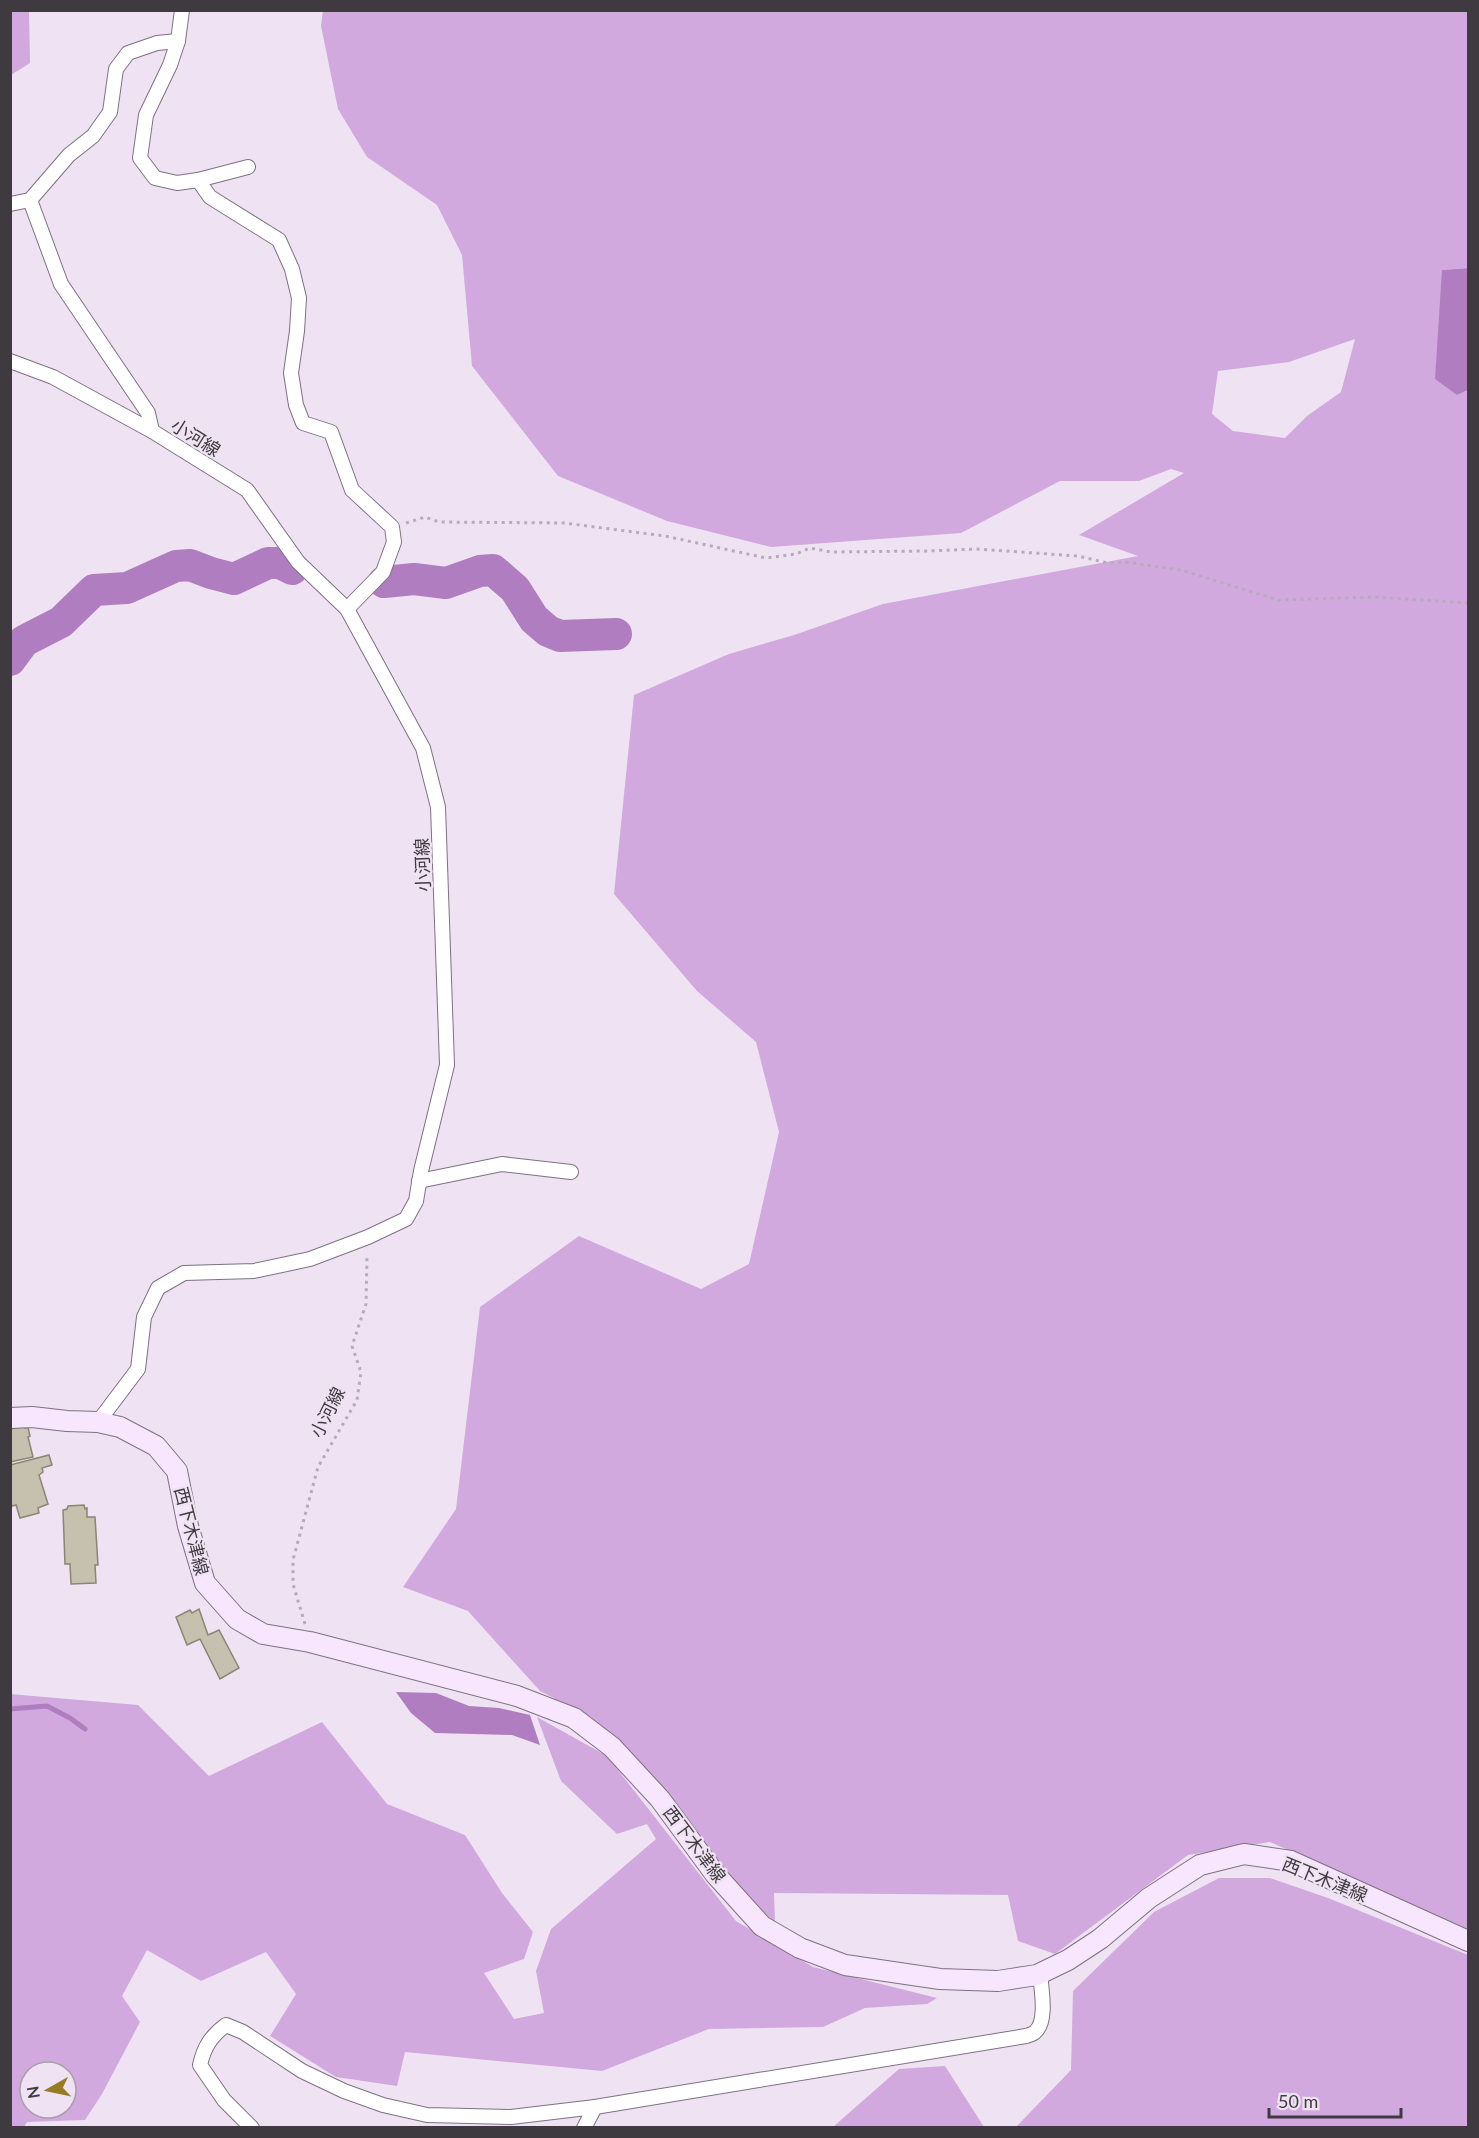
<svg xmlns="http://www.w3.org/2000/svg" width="1479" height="2138" font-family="Lato,'Noto Sans JP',sans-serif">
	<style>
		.green { fill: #d1a9de; fill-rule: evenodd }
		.water { fill: #b07ec0 }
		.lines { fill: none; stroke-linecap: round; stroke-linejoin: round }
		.stream { stroke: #b07ec0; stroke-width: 5 }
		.river { stroke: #b07ec0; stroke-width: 32 }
		.building { fill: #c6c0ae; stroke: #8b8574; stroke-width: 1.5 }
		.street-casing { stroke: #7c7280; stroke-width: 16 }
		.secondary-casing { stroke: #7c7280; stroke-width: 22 }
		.path { stroke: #b6acb9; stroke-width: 3; stroke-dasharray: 3 4.5; stroke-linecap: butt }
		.street { stroke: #fff; stroke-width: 14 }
		.secondary { stroke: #f8e6fe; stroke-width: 20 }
		.labels { text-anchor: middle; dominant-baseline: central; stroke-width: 4.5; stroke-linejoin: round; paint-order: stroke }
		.street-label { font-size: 18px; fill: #3f3a40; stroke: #efe3f3 }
	</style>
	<rect width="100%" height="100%" fill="#efe3f3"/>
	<g class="green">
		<polygon points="11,10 29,11 30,63 11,75"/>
		<path d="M 323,10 L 1468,11 L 1468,268 L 1442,270 L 1453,391 L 1457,395 L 1468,390 L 1468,1929 L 1270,1842 L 1188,1855 L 1055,1954 L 1018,1941 L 1008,1895 L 774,1893 L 775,1923 L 718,1866 L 669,1796 L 591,1717 L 540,1691 L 468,1611 L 403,1587 L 456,1509 L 480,1307 L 579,1236 L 701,1289 L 749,1264 L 779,1132 L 756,1042 L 697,991 L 614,894 L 634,695 L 729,654 L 794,635 L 883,604 L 1138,556 L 1079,535 L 1184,473 L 1171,469 L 1139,481 L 1060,481 L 961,533 L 771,547 L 667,521 L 558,476 L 472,366 L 462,255 L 437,205 L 367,157 L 338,109 L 321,26 ZM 1355,339 L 1341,392 L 1307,416 L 1285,438 L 1233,431 L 1212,414 L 1218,371 L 1289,362 Z"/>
		<path d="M 10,1694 L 138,1705 L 209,1776 L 322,1722 L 387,1804 L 465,1835 L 502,1893 L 533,1932 L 524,1959 L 484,1973 L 514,2019 L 544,2013 L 536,1971 L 551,1929 L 656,1839 L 647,1824 L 617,1834 L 561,1781 L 537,1717 L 607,1756 L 736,1921 L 813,1967 L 937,1998 L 927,2004 L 865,2008 L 823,2027 L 709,2029 L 602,2071 L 405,2052 L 397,2086 L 336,2077 L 270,2036 L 296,1994 L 266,1952 L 201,1981 L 147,1950 L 122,1996 L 140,2022 L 102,2094 L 85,2120 L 27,2122 L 24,2127 L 11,2127 ZM 30,2072 L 66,2072 L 66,2108 L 30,2108 Z"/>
		<polygon points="1219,1878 1270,1878 1328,1898 1468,1955 1468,2127 1016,2127 1071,2070 1073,1991 1154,1912"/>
		<polygon points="945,2066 984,2127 833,2127 899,2069"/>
	</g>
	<g class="water">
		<polygon points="1468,268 1468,390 1457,395 1435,379 1442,270"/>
		<polygon points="396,1692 436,1693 469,1706 499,1708 530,1715 540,1745 512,1735 435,1733 411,1713"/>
	</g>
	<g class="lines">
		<polyline class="stream" points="10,1709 47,1706 70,1718 85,1729"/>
		<g class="river">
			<polyline points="384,582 414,579 446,583 480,571 493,570 515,589 534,619 548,631 560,636 616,634"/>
			<polyline points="10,660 24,641 61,622 94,590 127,588 176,566 190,565 211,573 234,579 268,563 280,563 292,569"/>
		</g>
	</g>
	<g class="building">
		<polygon points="25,1426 25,1428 28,1427 30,1436 28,1437 33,1457 10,1462 10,1429"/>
		<polygon points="49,1455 52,1465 42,1468 43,1472 39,1475 48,1504 38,1508 39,1513 20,1518 16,1505 12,1506 10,1501 10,1465"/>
		<polygon points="84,1505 85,1509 87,1508 87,1517 95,1517 98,1565 95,1565 96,1583 71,1584 70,1564 65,1564 63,1510 67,1509 68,1506"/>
		<polygon points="199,1609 208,1635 219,1630 239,1668 220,1679 200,1639 187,1645 176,1617 190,1610 192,1613"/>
	</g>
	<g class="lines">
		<defs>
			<g id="street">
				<polyline points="182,10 178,41 170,65 146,115 140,158 155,178 177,183 198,180 248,167"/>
				<polyline points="198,180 210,197 279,240 292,269 299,298 297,331 291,373 296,405 303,423 331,432 352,490 392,527 394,542 383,572 347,609"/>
				<polyline points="30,200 69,155 93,136 110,112 116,69 128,53 157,43 178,41"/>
				<polyline points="10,204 30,200 61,284 148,413 152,431 247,490 298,562 347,609 423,748 438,807 447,1065 421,1171 416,1201 406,1219 368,1237 310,1259 254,1271 184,1273 158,1288 144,1317 138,1369 98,1422"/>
				<polyline points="10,361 53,377 152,431"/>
				<polyline points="419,1181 502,1164 571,1172"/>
				<path d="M 595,2107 L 1026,2036 C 1029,2035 1033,2034 1035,2032 C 1048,2021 1041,1988 1040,1973"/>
				<path d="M 252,2128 L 224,2100 L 200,2065 C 204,2047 211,2036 226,2025 L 243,2032 L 302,2071 L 344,2091 L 383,2105 L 427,2115 L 511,2117 L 595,2107 L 584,2128"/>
			</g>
			<polyline id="secondary" points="10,1418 32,1417 67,1421 98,1422 120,1427 156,1446 177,1471 188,1526 205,1583 237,1619 263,1634 310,1642 517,1696 574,1718 612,1747 660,1799 715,1874 762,1926 800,1948 845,1965 940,1979 998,1981 1037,1975 1068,1960 1100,1939 1149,1898 1200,1865 1244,1854 1291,1861 1468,1941"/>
		</defs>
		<use href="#street" class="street-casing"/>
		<use href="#secondary" class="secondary-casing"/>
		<g class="path">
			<polyline points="406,523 425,517 439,522 564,523 665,536 766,558 796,554 810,548 831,552 928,551 976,549 1078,556 1108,563 1125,562 1181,570 1278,600 1374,597 1468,603"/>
			<polyline points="305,1624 293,1584 293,1560 318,1467 357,1400 361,1372 352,1346 366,1304 367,1254"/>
		</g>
		<use href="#street" class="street"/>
		<use href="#secondary" class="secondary"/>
	</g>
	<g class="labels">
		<g class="street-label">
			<text transform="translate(196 437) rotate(32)">小河線</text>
			<text transform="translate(422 865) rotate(-92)">小河線</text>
			<text transform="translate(327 1412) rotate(-63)">小河線</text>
			<text transform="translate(192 1531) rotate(76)">西下木津線</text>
			<text transform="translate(695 1844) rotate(53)">西下木津線</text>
			<text transform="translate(1325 1879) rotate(22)">西下木津線</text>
		</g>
	</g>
	<rect width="1479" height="2138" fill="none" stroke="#3f3a40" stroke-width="24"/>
	<g transform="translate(48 2090) rotate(261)"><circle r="28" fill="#efe3f3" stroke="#a99fab" stroke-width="1.5"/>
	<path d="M0-4.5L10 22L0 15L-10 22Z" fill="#977c24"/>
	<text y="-9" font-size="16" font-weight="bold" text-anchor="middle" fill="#3f3a40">N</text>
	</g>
	<path d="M1269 2108v9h132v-9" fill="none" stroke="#3f3a40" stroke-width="3"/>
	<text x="1278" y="2108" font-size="18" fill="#3f3a40" stroke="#efe3f3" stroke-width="4.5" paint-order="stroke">50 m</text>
</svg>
